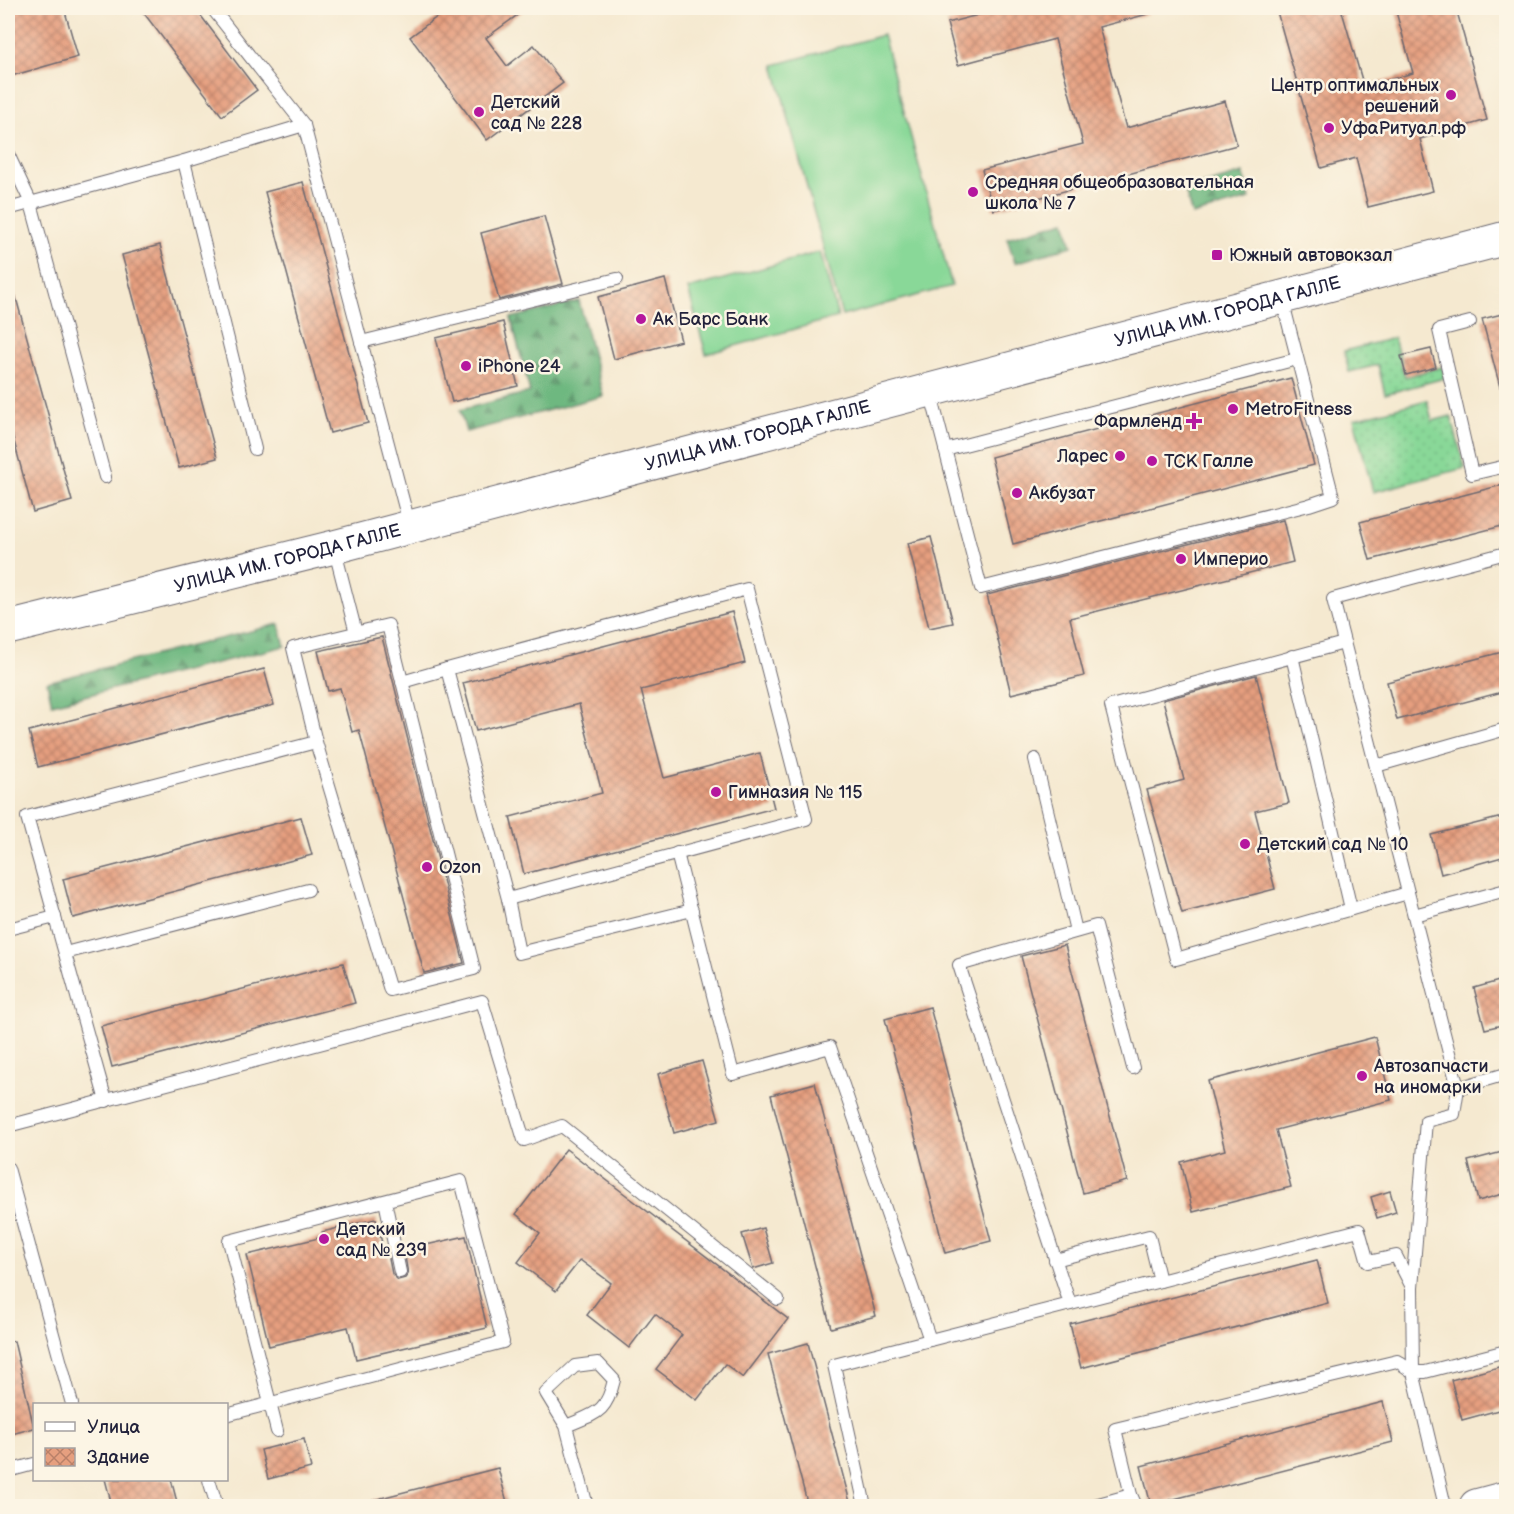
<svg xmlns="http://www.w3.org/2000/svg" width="1514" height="1514" font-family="'Balsamiq Sans',sans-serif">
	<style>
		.grass { fill: url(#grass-dots); stroke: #567d6a; stroke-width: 1.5 }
		.forest { fill: url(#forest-firs); stroke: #486d5e; stroke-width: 1.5 }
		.garden { fill: #89d898; stroke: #567d6a; stroke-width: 1.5 }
		.building { fill: url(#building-cross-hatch) }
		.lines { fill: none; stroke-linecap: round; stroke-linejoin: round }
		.lane-casing { stroke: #6c686f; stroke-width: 14 }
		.secondary-casing { stroke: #6c686f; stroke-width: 35 }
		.primary-casing { stroke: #6c686f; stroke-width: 35 }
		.lane { stroke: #fff; stroke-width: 12 }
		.secondary { stroke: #fff; stroke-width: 33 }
		.primary { stroke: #fff; stroke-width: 33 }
		.poi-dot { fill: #b5179e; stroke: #fcf5e5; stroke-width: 2 }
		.labels { text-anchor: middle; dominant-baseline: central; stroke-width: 5; stroke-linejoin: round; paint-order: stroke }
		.poi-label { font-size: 18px; fill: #22223b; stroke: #fcf5e5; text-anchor: start }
		.street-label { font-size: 18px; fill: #22223b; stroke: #fcf5e5 }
	</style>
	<defs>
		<pattern id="grass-dots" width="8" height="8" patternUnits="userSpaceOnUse" patternTransform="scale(1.5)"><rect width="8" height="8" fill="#89d898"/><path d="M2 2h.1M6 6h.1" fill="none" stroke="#76b984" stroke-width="1.8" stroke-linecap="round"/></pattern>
		<pattern id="forest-firs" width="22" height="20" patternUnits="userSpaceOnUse" patternTransform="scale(1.5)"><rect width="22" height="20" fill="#6eb880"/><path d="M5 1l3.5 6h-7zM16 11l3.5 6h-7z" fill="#5a956a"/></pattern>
		<pattern id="building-cross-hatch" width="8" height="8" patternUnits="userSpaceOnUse" patternTransform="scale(1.5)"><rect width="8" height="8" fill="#e69f7f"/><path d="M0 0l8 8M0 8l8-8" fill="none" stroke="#ba8169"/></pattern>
	</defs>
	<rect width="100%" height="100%" fill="#fcf5e5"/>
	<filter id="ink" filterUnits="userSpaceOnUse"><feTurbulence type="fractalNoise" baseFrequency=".0167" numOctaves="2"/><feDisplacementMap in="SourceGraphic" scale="12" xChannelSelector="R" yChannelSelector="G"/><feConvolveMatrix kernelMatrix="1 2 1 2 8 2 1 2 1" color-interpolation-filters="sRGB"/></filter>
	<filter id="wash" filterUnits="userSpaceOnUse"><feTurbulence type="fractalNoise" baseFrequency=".008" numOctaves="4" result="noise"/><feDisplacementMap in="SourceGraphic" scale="24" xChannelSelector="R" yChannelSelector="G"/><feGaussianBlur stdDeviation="1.35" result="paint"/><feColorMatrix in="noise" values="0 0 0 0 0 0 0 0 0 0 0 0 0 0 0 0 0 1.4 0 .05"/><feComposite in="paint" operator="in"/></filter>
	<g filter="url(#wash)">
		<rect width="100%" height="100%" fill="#f5e9d0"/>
		<g class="grass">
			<polygon points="1394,338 1405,377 1442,367 1445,378 1385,394 1378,365 1349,372 1344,351"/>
			<polygon points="1427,400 1432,421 1451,416 1465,468 1373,492 1354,419"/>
		</g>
		<g class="forest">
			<polygon points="1243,173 1250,199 1192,215 1185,190"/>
			<polygon points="1065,221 1072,246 1015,263 1007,238"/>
			<polygon points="579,301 603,396 466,432 460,410 530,392 511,318"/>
			<polygon points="279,624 285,646 52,704 47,682"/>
		</g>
		<g class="garden">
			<polygon points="883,35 952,286 842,316 774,65"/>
			<polygon points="820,252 838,317 706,354 688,289"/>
		</g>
		<g id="blocks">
			<g class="building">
				<polygon points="18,8 64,8 78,57 11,76 8,63 8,10"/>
				<polygon points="140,8 195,8 257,90 222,116"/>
				<polygon points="449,8 527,8 486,38 507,66 534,45 563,83 487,140 410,37"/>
				<polygon points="1005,8 1148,8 1148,14 1099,27 1126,128 1225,101 1237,145 993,210 982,170 1083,144 1055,39 958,65 947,23"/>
				<polygon points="1276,8 1341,8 1364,87 1413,73 1395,8 1456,8 1487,120 1420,139 1433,191 1368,207 1356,158 1321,168"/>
				<polygon points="303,182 368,423 330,433 265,192"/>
				<polygon points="544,216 563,284 499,300 481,233"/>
				<polygon points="160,245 217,458 179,468 122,255"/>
				<polygon points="665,279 681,341 614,359 598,297"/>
				<polygon points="13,287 72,501 33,512 8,419 8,288"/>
				<polygon points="1506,313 1506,386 1500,387 1482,319"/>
				<polygon points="503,322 518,386 452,402 436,338"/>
				<polygon points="1431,349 1436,367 1406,375 1401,356"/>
				<polygon points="1291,378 1314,465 1013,544 991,457"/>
				<polygon points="1506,484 1506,525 1370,560 1360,522"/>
				<polygon points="1283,520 1293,562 1070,618 1084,676 1011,694 987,595"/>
				<polygon points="931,537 953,623 929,628 908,543"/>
				<polygon points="732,612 745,663 641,690 664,778 760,753 774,808 524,874 510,817 602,793 579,704 476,731 463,683"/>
				<polygon points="382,637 464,963 424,973 359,730 352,732 340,688 328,691 318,651"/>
				<polygon points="1506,651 1506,691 1397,720 1387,682"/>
				<polygon points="264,669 274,705 38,767 29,731"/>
				<polygon points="1256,675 1289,803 1255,811 1275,889 1182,913 1147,790 1184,780 1163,700"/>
				<polygon points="1506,816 1506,856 1441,874 1431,835"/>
				<polygon points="301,817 312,855 73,918 63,879"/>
				<polygon points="1065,945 1127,1181 1083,1193 1021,956"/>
				<polygon points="343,963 355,1003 112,1067 101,1026"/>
				<polygon points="1506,979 1506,1024 1485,1029 1474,988"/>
				<polygon points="930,1007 991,1241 945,1253 885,1019"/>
				<polygon points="1375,1037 1391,1100 1276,1130 1291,1187 1193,1212 1181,1162 1225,1150 1208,1081"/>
				<polygon points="702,1061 719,1120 674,1133 658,1074"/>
				<polygon points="815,1083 876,1316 831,1328 771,1095"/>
				<polygon points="566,1149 788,1319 743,1378 725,1364 697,1400 656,1369 682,1335 655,1314 629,1348 587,1315 611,1283 580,1260 556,1291 518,1262 540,1233 516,1214"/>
				<polygon points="1506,1151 1506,1193 1478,1201 1468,1161"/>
				<polygon points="1390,1191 1396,1212 1377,1218 1371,1197"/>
				<polygon points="376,1219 385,1255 388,1254 392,1274 398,1280 405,1278 408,1274 404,1250 466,1236 487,1328 356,1359 348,1327 269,1346 247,1255 323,1237 322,1232"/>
				<polygon points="763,1228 773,1263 753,1269 742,1234"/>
				<polygon points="1317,1260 1328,1303 1081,1368 1070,1324"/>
				<polygon points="14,1341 34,1428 8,1435 8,1342"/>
				<polygon points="808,1343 851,1506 808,1506 768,1354"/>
				<polygon points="1506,1365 1506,1408 1462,1420 1451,1380"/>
				<polygon points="1383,1402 1393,1442 1151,1505 1141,1466"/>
				<polygon points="304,1439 311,1468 268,1479 261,1450"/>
				<polygon points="498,1468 508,1506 374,1506 373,1500"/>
				<polygon points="105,1479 171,1479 178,1506 112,1506"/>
			</g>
		</g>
	</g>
	<g filter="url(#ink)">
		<use href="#blocks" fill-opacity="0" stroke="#6c686f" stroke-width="1.5"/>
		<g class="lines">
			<defs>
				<g id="lane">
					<polyline points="304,125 410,527"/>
					<polyline points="8,154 31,203 105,477"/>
					<polyline points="184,161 255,449"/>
					<polyline points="8,209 184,161 304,125 212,8"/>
					<polyline points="1470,322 1439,330 1472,474 1506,466"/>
					<polyline points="361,342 617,279"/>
					<polyline points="930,391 981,588 1309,505 1333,497 1282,299"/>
					<polyline points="945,450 1297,359"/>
					<polyline points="334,547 356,633"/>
					<polygon points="747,589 806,819 508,899 447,669"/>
					<polygon points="388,625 474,969 390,990 316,742 293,648"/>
					<polyline points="1344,643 1111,706 1176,959 1408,893"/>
					<polyline points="1292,656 1351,909"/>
					<polyline points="402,682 447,669"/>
					<polyline points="1035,759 1076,931"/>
					<polyline points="1376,766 1506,729"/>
					<polyline points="677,853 733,1074 830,1047 930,1340 834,1365 865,1506"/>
					<polyline points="508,899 519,953 692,910"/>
					<polyline points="1414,915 1506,890"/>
					<polyline points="8,929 55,917"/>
					<polyline points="65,953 308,890"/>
					<polyline points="1458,1088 1506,1074"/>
					<polyline points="106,1101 27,817 316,742"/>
					<polyline points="8,1126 482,1001 524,1140 562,1126 778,1299"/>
					<polyline points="8,1168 72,1404"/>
					<polyline points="385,1201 400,1272"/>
					<polyline points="1055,1260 1149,1236 1160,1281"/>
					<polyline points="1070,1304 959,965 1096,926 1133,1068"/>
					<polyline points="930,1340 1359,1230 1368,1262 1396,1256 1412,1287"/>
					<polyline points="226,1415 503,1342 461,1181 229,1241 277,1431"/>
					<path d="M 566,1426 C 596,1413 606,1414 614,1380 L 598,1363 L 575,1366 L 546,1393 L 566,1426 L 587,1506"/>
					<polyline points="8,1471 34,1464"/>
					<polyline points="209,1480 217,1506"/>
					<polyline points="1091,1506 1131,1495"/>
					<polyline points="1136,1506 1131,1495 1115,1429 1397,1361 1413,1372 1425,1372 1506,1351"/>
					<polyline points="1445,1506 1413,1372 1412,1288 1426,1121 1454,1114 1458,1088 1333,599 1506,553"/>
				</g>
				<polyline id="secondary" points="1476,1506 1506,1498"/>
				<g id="primary">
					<path id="s1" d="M 8,628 L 334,547 L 1506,238"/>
				</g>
			</defs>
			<use href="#lane" class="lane-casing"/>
			<use href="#secondary" class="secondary-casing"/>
			<use href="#primary" class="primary-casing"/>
			<use href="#lane" class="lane"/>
			<use href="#secondary" class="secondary"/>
			<use href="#primary" class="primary"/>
		</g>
	</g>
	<g class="poi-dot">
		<circle cx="1451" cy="95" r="6"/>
		<circle cx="479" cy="112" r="6"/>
		<circle cx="1329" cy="128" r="6"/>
		<circle cx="973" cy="192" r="6"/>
		<rect x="1211" y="249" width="12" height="12" rx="3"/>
		<circle cx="641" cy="319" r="6"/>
		<circle cx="466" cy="366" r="6"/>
		<circle cx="1233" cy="409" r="6"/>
		<path d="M1191 412h6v6h6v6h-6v6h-6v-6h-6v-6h6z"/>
		<circle cx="1120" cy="456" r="6"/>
		<circle cx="1152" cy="461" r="6"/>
		<circle cx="1017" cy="493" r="6"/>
		<circle cx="1181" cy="559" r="6"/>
		<circle cx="716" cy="792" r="6"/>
		<circle cx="1245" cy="844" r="6"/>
		<circle cx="427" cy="867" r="6"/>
		<circle cx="1362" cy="1076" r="6"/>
		<circle cx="324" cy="1239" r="6"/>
	</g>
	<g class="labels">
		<g class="poi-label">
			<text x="1439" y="85" text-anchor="end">Центр оптимальных<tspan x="1439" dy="21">решений</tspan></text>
			<text x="491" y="102">Детский<tspan x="491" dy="21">сад № 228</tspan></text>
			<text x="1341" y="128">УфаРитуал.рф</text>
			<text x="985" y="182">Средняя общеобразовательная<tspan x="985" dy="21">школа № 7</tspan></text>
			<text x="1229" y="255">Южный автовокзал</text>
			<text x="653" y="319">Ак Барс Банк</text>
			<text x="478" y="366">iPhone 24</text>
			<text x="1245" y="409">MetroFitness</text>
			<text x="1182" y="421" text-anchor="end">Фармленд</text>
			<text x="1108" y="456" text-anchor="end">Ларес</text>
			<text x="1164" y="461">ТСК Галле</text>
			<text x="1029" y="493">Акбузат</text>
			<text x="1193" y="559">Империо</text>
			<text x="728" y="792">Гимназия № 115</text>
			<text x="1257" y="844">Детский сад № 10</text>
			<text x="439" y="867">Ozon</text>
			<text x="1374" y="1066">Автозапчасти<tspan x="1374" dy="21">на иномарки</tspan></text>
			<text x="336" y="1229">Детский<tspan x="336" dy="21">сад № 239</tspan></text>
		</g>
		<g class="street-label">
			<text stroke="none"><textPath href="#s1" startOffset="1260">УЛИЦА ИМ. ГОРОДА ГАЛЛЕ</textPath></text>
			<text stroke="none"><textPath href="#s1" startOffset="774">УЛИЦА ИМ. ГОРОДА ГАЛЛЕ</textPath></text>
			<text stroke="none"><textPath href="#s1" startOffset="288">УЛИЦА ИМ. ГОРОДА ГАЛЛЕ</textPath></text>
		</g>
	</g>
	<rect width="1514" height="1514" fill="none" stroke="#fcf5e5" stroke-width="30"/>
	<rect x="33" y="1403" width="195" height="78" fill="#fcf5e5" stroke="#a5a1a1" stroke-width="1.5"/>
	<rect x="45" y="1422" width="30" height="9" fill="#ffffff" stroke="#a5a1a1" stroke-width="1.5"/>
	<text x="87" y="1433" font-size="18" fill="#22223b">Улица</text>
	<rect x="45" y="1448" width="30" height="18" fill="url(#building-cross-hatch)" stroke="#a5a1a1" stroke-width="1.5"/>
	<text x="87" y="1463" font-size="18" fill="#22223b">Здание</text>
</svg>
